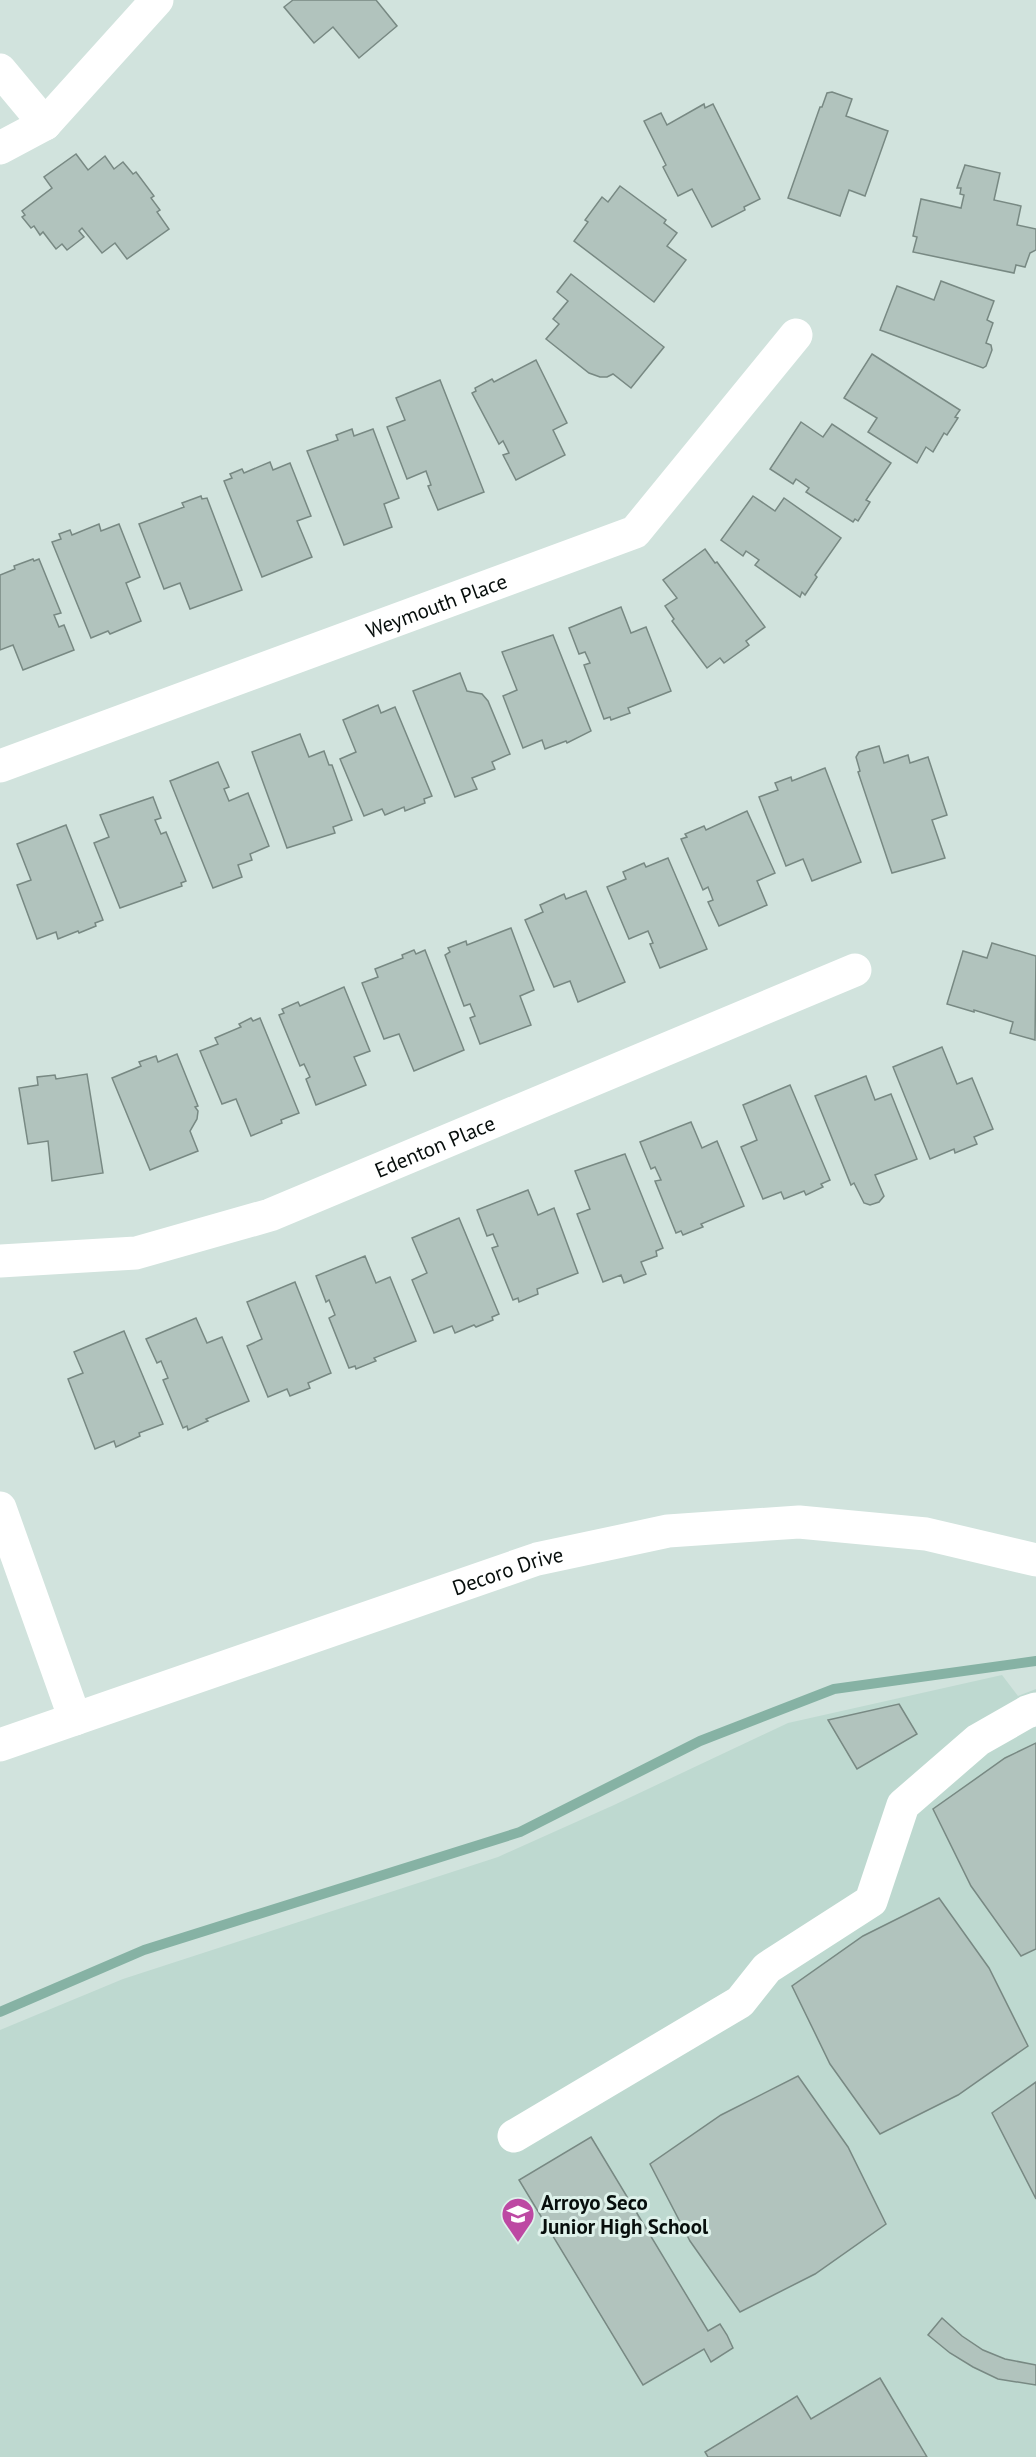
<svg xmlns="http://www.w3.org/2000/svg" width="1036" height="2457" font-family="'PT Sans',sans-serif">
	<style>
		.built { fill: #bed9d0 }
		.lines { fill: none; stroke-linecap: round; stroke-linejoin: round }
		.stream { stroke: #86b2a4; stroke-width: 10 }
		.building { fill: #b1c3bd; stroke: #788983; stroke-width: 1.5 }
		.minor { stroke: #fff; stroke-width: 33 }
		.major { stroke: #fff; stroke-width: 33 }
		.labels { text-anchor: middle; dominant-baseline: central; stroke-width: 6; stroke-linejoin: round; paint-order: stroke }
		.street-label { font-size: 21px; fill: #070e0c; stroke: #def1ea }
		.poi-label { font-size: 21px; font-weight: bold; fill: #070e0c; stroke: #def1ea; text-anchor: start }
	</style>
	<rect width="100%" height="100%" fill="#d1e3dd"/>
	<polygon class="built" points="1002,1675 1018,1696 1036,1689 1036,2457 0,2457 0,2030 123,1979 498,1857 614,1805 788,1723"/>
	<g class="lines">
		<polyline class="stream" points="0,2012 144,1950 520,1832 700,1741 834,1689 1036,1661"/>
	</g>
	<g class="building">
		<polygon points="293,0 376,0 397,26 359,58 333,27 314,43 284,7"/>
		<polygon points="832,92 852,99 846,116 888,131 865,196 849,190 840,216 788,198 820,107 822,107 827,93"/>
		<polygon points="704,104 705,108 713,104 760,199 744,207 745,210 712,227 692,189 678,196 663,167 666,165 644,121 661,113 667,125"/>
		<polygon points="76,154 88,170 105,156 114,169 123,162 133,174 136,172 154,196 151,198 160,210 157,212 169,229 127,259 115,243 102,253 82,228 79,231 84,237 67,250 62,244 56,249 43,232 40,235 34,226 31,228 22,217 25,215 22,211 52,188 44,177"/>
		<polygon points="965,165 1000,173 994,200 1021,206 1017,225 1036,229 1036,250 1030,253 1025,267 1016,265 1014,273 913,252 917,237 913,236 921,199 961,208 964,195 960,194 961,188 957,188"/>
		<polygon points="620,186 666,220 664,223 677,233 667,246 686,260 654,302 574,241 588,222 585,220 602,197 608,202"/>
		<polygon points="571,274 664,347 631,388 613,374 607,377 600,377 589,373 546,339 559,324 553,319 568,301 557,292"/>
		<polygon points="941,281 994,301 987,320 993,323 986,343 991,345 992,350 986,366 983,368 880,330 897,286 934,300"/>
		<polygon points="872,354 960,410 955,417 958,418 947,435 944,433 933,452 926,447 917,463 868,432 877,418 844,398"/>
		<polygon points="536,360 567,423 553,430 565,455 516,480 503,455 509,453 503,441 499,444 472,393 476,391 475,388 492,379 494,382"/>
		<polygon points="440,380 484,492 438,510 428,486 431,485 426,471 407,479 387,427 405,420 396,398"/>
		<polygon points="801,422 823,437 832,424 891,463 866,500 870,502 858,521 855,519 853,522 806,492 809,488 796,479 793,484 770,469"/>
		<polygon points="352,429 354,436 373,429 399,498 384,504 392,527 344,545 307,451 338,440 336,435"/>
		<polygon points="270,462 273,470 290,463 311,516 297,521 312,557 262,577 224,481 232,478 230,474 242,469 244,473"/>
		<polygon points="201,496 202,499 207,498 242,590 190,609 180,583 164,589 139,524 184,507 182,503"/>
		<polygon points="753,496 775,511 784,498 841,538 815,575 817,577 805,595 802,592 800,597 755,565 759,560 746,551 743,556 721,540"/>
		<polygon points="99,524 101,531 119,524 140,577 126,583 141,621 110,634 108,631 91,638 52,542 61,539 59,534 70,530 72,535"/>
		<polygon points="705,549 715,563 717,562 765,627 746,641 749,645 724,663 720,658 707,668 672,621 674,619 665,606 677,598 663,580"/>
		<polygon points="33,559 34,561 39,559 61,613 54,615 59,627 64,625 74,650 23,670 13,645 0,650 0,575 15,569 14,566"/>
		<polygon points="621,607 631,633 646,627 671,691 628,708 630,713 611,720 610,717 604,719 584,665 590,663 585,652 579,654 569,628"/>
		<polygon points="553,635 591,731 567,743 566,741 545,749 542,740 523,748 503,696 517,690 502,652"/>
		<polygon points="460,673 467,691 482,694 488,701 510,754 492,762 495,769 472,778 477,789 455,797 413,691"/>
		<polygon points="378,705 381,713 395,707 432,796 424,799 425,803 405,811 404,807 385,815 382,809 364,816 340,759 356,752 343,720"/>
		<polygon points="300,734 309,757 324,751 329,765 332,765 352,820 333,827 335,833 287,848 252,752"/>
		<polygon points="879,746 884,763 908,755 910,763 928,757 947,815 932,820 945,858 892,873 858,772 860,771 856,757 859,752"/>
		<polygon points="218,762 229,787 224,789 229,801 248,793 269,846 250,854 252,860 238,865 242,877 213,888 170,781"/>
		<polygon points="825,768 861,862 812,881 803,859 786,866 759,797 778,790 775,783 791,777 792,781"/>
		<polygon points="153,797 161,818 155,820 161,834 166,832 186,881 181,883 182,886 120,908 94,843 109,837 100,815"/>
		<polygon points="747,811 775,873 757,881 767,905 719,926 708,902 713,900 708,887 703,890 681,839 687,837 685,834 704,826 706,830"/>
		<polygon points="66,825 103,920 95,923 96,926 79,933 78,931 58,939 56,932 37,939 17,885 31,880 17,844"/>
		<polygon points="668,858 707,949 660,968 650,944 653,943 648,931 629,939 607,887 626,879 623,872 644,863 646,867"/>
		<polygon points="586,891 625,982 578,1002 570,981 554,987 525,920 543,912 540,905 564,894 566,899"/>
		<polygon points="511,928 534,990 520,996 531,1025 480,1044 470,1018 475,1016 470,1004 464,1006 445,955 450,952 448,948 466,941 467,945"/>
		<polygon points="992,943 1036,956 1035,1040 1010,1033 1013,1022 974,1010 974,1012 947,1004 963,951 987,958"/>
		<polygon points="414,950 416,954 425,950 464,1050 414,1071 399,1034 384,1039 362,983 378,977 375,969 403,958 402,955"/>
		<polygon points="344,987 370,1051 354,1057 366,1085 316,1105 306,1079 310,1077 304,1064 300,1066 279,1015 284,1013 282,1009 298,1002 300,1006"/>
		<polygon points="251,1018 253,1021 260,1018 299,1113 281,1120 282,1123 251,1136 236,1099 222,1104 200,1051 218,1044 215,1038 241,1027 239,1024"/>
		<polygon points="942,1047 957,1084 972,1078 993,1129 974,1137 977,1144 955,1153 954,1149 930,1159 893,1067"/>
		<polygon points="177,1054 198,1106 195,1107 198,1111 197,1119 190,1131 198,1151 150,1170 112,1078 141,1066 139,1062 156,1056 158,1062"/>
		<polygon points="87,1074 103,1173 52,1181 48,1141 28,1144 19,1088 38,1085 37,1077 55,1075 56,1079"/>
		<polygon points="866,1076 875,1100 891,1094 917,1159 875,1175 884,1196 879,1202 870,1205 864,1203 854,1183 851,1185 815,1096"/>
		<polygon points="790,1085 830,1180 821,1184 823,1187 806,1195 804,1191 784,1199 781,1192 763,1199 741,1147 757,1140 743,1105"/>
		<polygon points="691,1122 702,1148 717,1141 744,1206 701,1224 703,1227 683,1235 681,1231 676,1233 655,1181 661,1180 655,1167 651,1169 640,1142"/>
		<polygon points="625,1154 663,1248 656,1251 657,1256 641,1262 646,1274 624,1283 621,1275 603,1282 577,1214 590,1209 575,1171"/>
		<polygon points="528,1190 538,1215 554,1208 578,1273 537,1289 538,1294 519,1302 518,1298 513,1300 492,1248 498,1246 493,1234 487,1236 477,1210"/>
		<polygon points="459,1218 499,1314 492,1317 493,1320 476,1327 474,1325 455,1333 452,1326 434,1333 412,1280 427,1273 412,1238"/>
		<polygon points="365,1256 376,1283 390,1277 416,1341 374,1358 376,1361 356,1369 355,1366 349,1368 329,1318 335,1315 329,1300 326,1302 316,1276"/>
		<polygon points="295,1282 331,1373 308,1383 310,1388 290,1396 287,1389 268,1397 247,1346 262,1339 247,1302"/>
		<polygon points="196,1318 207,1343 222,1337 249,1401 206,1419 208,1421 188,1430 187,1426 183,1428 163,1380 168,1378 161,1361 157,1363 146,1339"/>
		<polygon points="124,1331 163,1424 139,1433 140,1436 116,1447 114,1441 95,1449 68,1379 83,1373 74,1352"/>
		<polygon points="899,1704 917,1734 857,1769 828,1720"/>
		<polygon points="1036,1743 1036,1949 1021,1956 971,1886 933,1809 1005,1758"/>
		<polygon points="939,1898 989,1968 1028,2046 958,2095 880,2134 830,2064 792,1986 863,1936"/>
		<polygon points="798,2076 848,2147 886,2224 815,2274 740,2312 690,2241 650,2164 721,2115"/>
		<polygon points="1036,2082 1036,2199 992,2113"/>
		<polygon points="591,2137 708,2331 720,2324 727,2335 733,2348 711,2362 704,2349 643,2385 519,2180"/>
		<polygon points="942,2318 962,2336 983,2350 1005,2359 1036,2365 1036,2385 998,2379 973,2367 950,2353 928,2335"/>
		<polygon points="880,2378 927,2457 708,2457 705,2452 797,2396 811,2419"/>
	</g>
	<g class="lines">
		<g class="minor">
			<polyline points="0,70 45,124"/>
			<polyline points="0,148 45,124 157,0"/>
			<path id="s1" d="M 0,766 L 635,532 L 796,335"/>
			<path id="s2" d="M 0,1261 L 136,1253 L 270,1215 L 855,970"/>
			<polyline points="0,1508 75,1719"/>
			<polyline points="514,2136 740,2002 767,1968 871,1901 903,1805 978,1740 1027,1712 1036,1709"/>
		</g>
		<path class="major" id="s3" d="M 0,1745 L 537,1559 L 668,1531 L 799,1522 L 926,1534 L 1036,1560"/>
	</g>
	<defs>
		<symbol id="school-pin" viewBox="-11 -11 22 30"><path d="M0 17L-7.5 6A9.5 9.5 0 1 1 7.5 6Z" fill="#bd49a3" stroke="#def1ea"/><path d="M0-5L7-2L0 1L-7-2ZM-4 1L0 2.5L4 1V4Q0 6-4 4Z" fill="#fff"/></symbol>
	</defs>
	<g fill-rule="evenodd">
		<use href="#school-pin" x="499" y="2195" width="38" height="52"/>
	</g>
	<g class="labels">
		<g class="street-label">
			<text stroke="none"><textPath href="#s1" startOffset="465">Weymouth Place</textPath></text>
			<text stroke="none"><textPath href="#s2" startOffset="454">Edenton Place</textPath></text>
			<text stroke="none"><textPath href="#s3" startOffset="537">Decoro Drive</textPath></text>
		</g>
		<g class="poi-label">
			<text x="541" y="2202">Arroyo Seco<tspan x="541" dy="24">Junior High School</tspan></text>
		</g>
	</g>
</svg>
